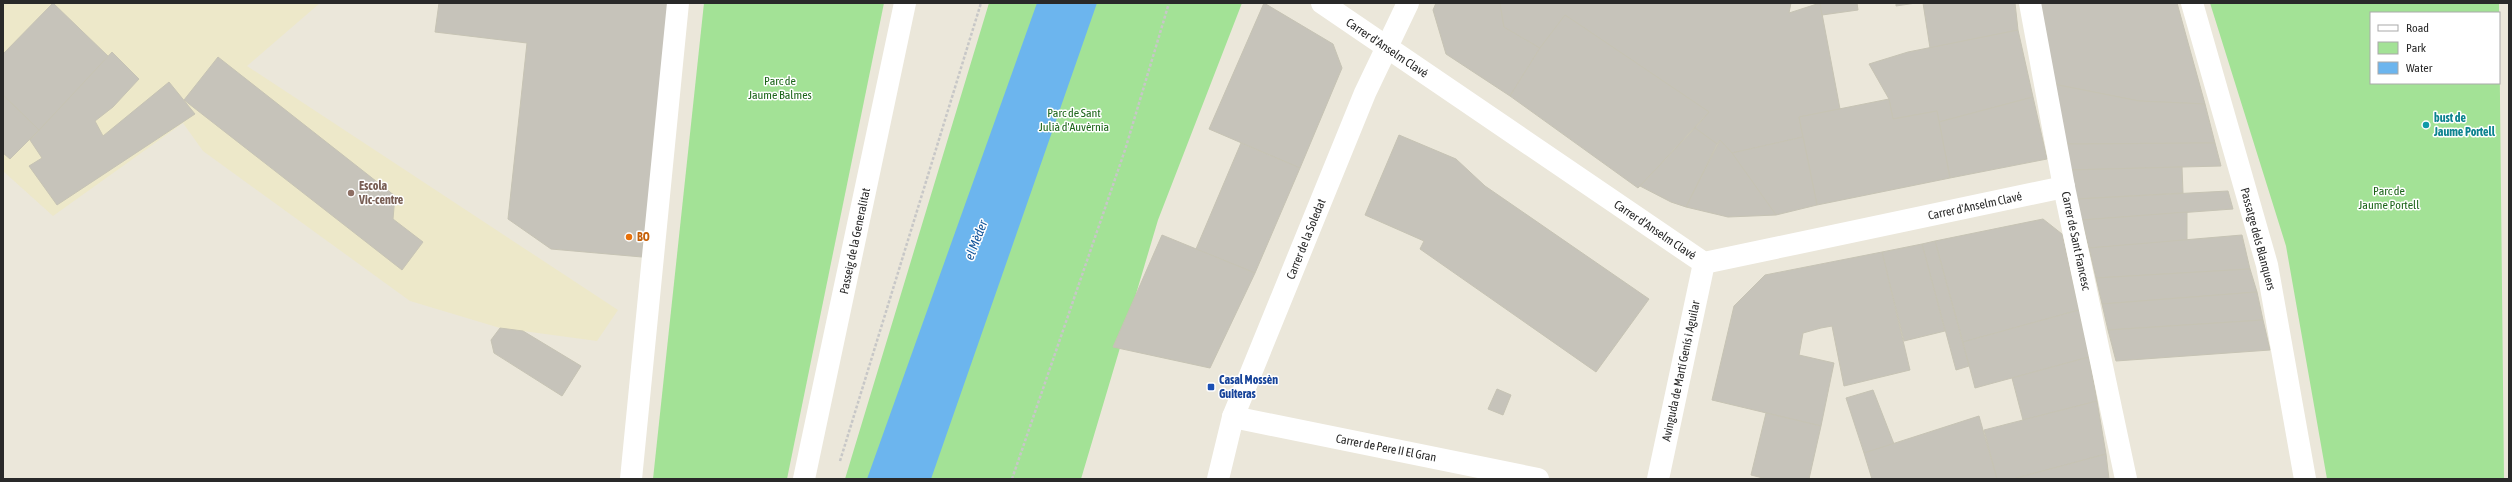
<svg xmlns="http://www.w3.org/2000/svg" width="2512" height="482" font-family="'Asap Condensed',sans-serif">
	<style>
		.education { fill: #ede8c9 }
		.green { fill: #a3e296; fill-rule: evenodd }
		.water { fill: #6cb5ee }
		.building { fill: #c6c3ba; stroke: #c6c3b4 }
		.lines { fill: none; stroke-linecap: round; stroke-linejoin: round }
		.path { stroke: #c7c7c7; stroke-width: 2.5; stroke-dasharray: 3 2; stroke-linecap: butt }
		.minor { stroke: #fff; stroke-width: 22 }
		.culture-dot { fill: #0f9aa8; stroke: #fff; stroke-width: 1.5 }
		.education-dot { fill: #8d6e63; stroke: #fff; stroke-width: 1.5 }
		.food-dot { fill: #e8710a; stroke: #fff; stroke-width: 1.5 }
		.transit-dot { fill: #1a4fb4; stroke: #fff; stroke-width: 1.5 }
		.labels { text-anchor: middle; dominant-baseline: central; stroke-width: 3; stroke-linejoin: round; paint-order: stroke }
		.street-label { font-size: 12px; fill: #292929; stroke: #fff }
		.park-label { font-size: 12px; fill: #1c6519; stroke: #fff }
		.culture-label { font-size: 12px; font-weight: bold; fill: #0d838f; stroke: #fff; text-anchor: start }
		.education-label { font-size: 12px; font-weight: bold; fill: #785e54; stroke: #fff; text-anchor: start }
		.food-label { font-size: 12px; font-weight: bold; fill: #c56008; stroke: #fff; text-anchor: start }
		.transit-label { font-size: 12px; font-weight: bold; fill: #164399; stroke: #fff; text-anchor: start }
		.water-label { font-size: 13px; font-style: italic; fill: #0d5198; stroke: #fff }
	</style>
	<rect width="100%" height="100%" fill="#ebe7da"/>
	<polygon class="education" points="3,3 320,3 247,66 618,310 597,341 500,328 410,301 203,151 183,123 53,216 3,171"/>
	<g class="green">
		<polygon points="704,3 884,3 787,479 653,479"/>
		<polygon points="989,3 1242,3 1158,220 1081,479 845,479"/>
		<path d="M 2210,3 L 2499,3 L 2504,479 L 2327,479 L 2286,246 ZM 2371,13 L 2499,13 L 2499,83 L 2371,83 Z"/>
	</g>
	<polygon class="water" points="1037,3 1097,3 931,479 867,479"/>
	<g class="building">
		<polygon points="53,3 109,57 39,130 3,95 3,54"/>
		<polygon points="439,3 670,3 642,257 551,249 508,219 527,43 435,32"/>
		<polygon points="1264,3 1333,44 1342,68 1300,168 1209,129"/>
		<polygon points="1436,3 1500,3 1504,27 1540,48 1510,96 1446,54 1433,10"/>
		<polygon points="1500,3 1791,3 1789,13 1820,3 1840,109 1799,117 1803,137 1732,153 1720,140 1717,144 1695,128 1709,112 1565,15 1540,48 1504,27"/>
		<polygon points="1820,3 1857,3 1858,10 1822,15"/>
		<polygon points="1896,3 1916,3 1896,6"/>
		<polygon points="1923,3 2015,3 2018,30 1930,48"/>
		<polygon points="2041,3 2177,3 2205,104 2139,101 2053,84"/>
		<polygon points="1565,15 1709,112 1638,188 1510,96 1540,48"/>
		<polygon points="2018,30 2033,97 1939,122 1937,111 1893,119 1889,99 1869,64 1908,52"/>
		<polygon points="112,52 139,79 113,107 95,121 103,136 169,82 195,114 57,205 29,166 42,158 30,140"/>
		<polygon points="218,57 395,196 393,219 423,242 402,270 184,100"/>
		<polygon points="2053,84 2139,101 2205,104 2215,143 2063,144"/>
		<polygon points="3,95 39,130 10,159 3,153"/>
		<polygon points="2033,97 2047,159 1950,178 1939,122"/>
		<polygon points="1889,99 1893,119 1937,111 1950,178 1817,205 1799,117"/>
		<polygon points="1695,128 1717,144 1686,207 1671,202 1640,186"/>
		<polygon points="1399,135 1456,159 1485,186 1649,299 1596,372 1420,249 1424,241 1365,215"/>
		<polygon points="1803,137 1817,205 1776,215 1732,153"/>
		<polygon points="1720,140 1732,153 1776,215 1728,217 1686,207"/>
		<polygon points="1241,143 1300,168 1255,273 1196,249"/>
		<polygon points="2215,143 2221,166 2069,170 2063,144"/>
		<polygon points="2182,167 2183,193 2077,199 2069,170"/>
		<polygon points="2228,191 2233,209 2082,220 2077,199"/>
		<polygon points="2187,212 2187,241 2089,248 2082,220"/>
		<polygon points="2043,219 2062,234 2079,310 1963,342 1935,241"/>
		<polygon points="1162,235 1255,273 1210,368 1113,347"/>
		<polygon points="2242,235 2250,269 2096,278 2089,248"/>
		<polygon points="1935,241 1969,366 1956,370 1922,244"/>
		<polygon points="1922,244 1945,331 1904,341 1882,252"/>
		<polygon points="1882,252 1910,370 1844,386 1832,326 1821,328 1803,333 1799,355 1834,363 1821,426 1712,400 1734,306 1765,275"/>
		<polygon points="2250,269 2257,292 2102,304 2096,278"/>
		<polygon points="2257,292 2263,320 2108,330 2102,304"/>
		<polygon points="2079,310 2089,357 1975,388 1963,342"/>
		<polygon points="2263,320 2270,350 2116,361 2108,330"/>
		<polygon points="500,328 523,331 581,366 562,396 494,353 491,340"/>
		<polygon points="2089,357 2097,401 2023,420 2012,378"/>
		<polygon points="1497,389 1511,395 1503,415 1488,409"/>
		<polygon points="1873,390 1894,444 1864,453 1846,398"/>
		<polygon points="2097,401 2106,454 2013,479 1997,479 1984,430"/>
		<polygon points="1766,413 1821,426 1809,479 1767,479 1751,475"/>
		<polygon points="1979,416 1997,479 1872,479 1864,453"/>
		<polygon points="2106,454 2109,479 2013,479"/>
	</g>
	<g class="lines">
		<g class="path">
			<polyline points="840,461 981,3"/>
			<polyline points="1012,479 1125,150 1169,3"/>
		</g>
		<g class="minor">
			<polyline points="1322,3 1704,263 2064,187"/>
			<polyline points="2030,3 2064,187 2126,479"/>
			<polyline points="2192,3 2267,265 2305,479"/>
			<polyline points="1233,417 1538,479"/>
			<polyline points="631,479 678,3"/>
			<polyline points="804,479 905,3"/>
			<polyline points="1218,479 1233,417 1365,93 1408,3"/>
			<polyline points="1658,479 1704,263"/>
		</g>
	</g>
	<circle class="culture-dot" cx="2426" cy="125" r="4"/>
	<circle class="education-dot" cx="351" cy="193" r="4"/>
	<circle class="food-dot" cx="629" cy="237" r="4"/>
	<rect class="transit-dot" x="1207" y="383" width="8" height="8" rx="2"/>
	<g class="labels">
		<g class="street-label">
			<text transform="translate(1387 48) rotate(34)">Carrer d'Anselm Clavé</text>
			<text transform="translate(1975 206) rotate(-12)">Carrer d'Anselm Clavé</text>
			<text transform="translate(1655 230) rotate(34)">Carrer d'Anselm Clavé</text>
			<text transform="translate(1306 239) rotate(-68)">Carrer de la Soledat</text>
			<text transform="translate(2258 239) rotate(75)">Passatge dels Blanquers</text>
			<text transform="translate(855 241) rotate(-78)">Passeig de la Generalitat</text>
			<text transform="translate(2076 241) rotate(78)">Carrer de Sant Francesc</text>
			<text transform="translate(1681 371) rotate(-78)">Avinguda de Martí Genís i Aguilar</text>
			<text transform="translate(1386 448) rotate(11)">Carrer de Pere II El Gran</text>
		</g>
		<g class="park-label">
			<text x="780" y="81">Parc de<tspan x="780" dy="14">Jaume Balmes</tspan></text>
			<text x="1074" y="113">Parc de Sant<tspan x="1074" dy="14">Julià d'Auvèrnia</tspan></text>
			<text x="2389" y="191">Parc de<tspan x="2389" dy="14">Jaume Portell</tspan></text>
		</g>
		<g class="culture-label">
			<text x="2434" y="118">bust de<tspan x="2434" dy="14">Jaume Portell</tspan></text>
		</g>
		<g class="education-label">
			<text x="359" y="186">Escola<tspan x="359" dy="14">Vic-centre</tspan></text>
		</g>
		<g class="food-label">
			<text x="637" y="237">BO</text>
		</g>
		<g class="transit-label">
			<text x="1219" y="380">Casal Mossèn<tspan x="1219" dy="14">Guiteras</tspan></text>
		</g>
		<g class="water-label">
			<text transform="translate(976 240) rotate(-69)">el Mèder</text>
		</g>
	</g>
	<rect width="2512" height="482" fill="none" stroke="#292929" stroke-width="8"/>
	<rect x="2370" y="12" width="130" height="72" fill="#ffffff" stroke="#a9a9a9"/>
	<rect x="2378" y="25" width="20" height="6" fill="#ffffff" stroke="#a9a9a9"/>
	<text x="2406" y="32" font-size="12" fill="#292929">Road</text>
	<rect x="2378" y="42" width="20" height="12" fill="#a3e296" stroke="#a9a9a9"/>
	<text x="2406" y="52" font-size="12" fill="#292929">Park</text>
	<rect x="2378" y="62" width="20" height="12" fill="#6cb5ee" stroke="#a9a9a9"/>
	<text x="2406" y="72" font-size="12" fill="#292929">Water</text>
</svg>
